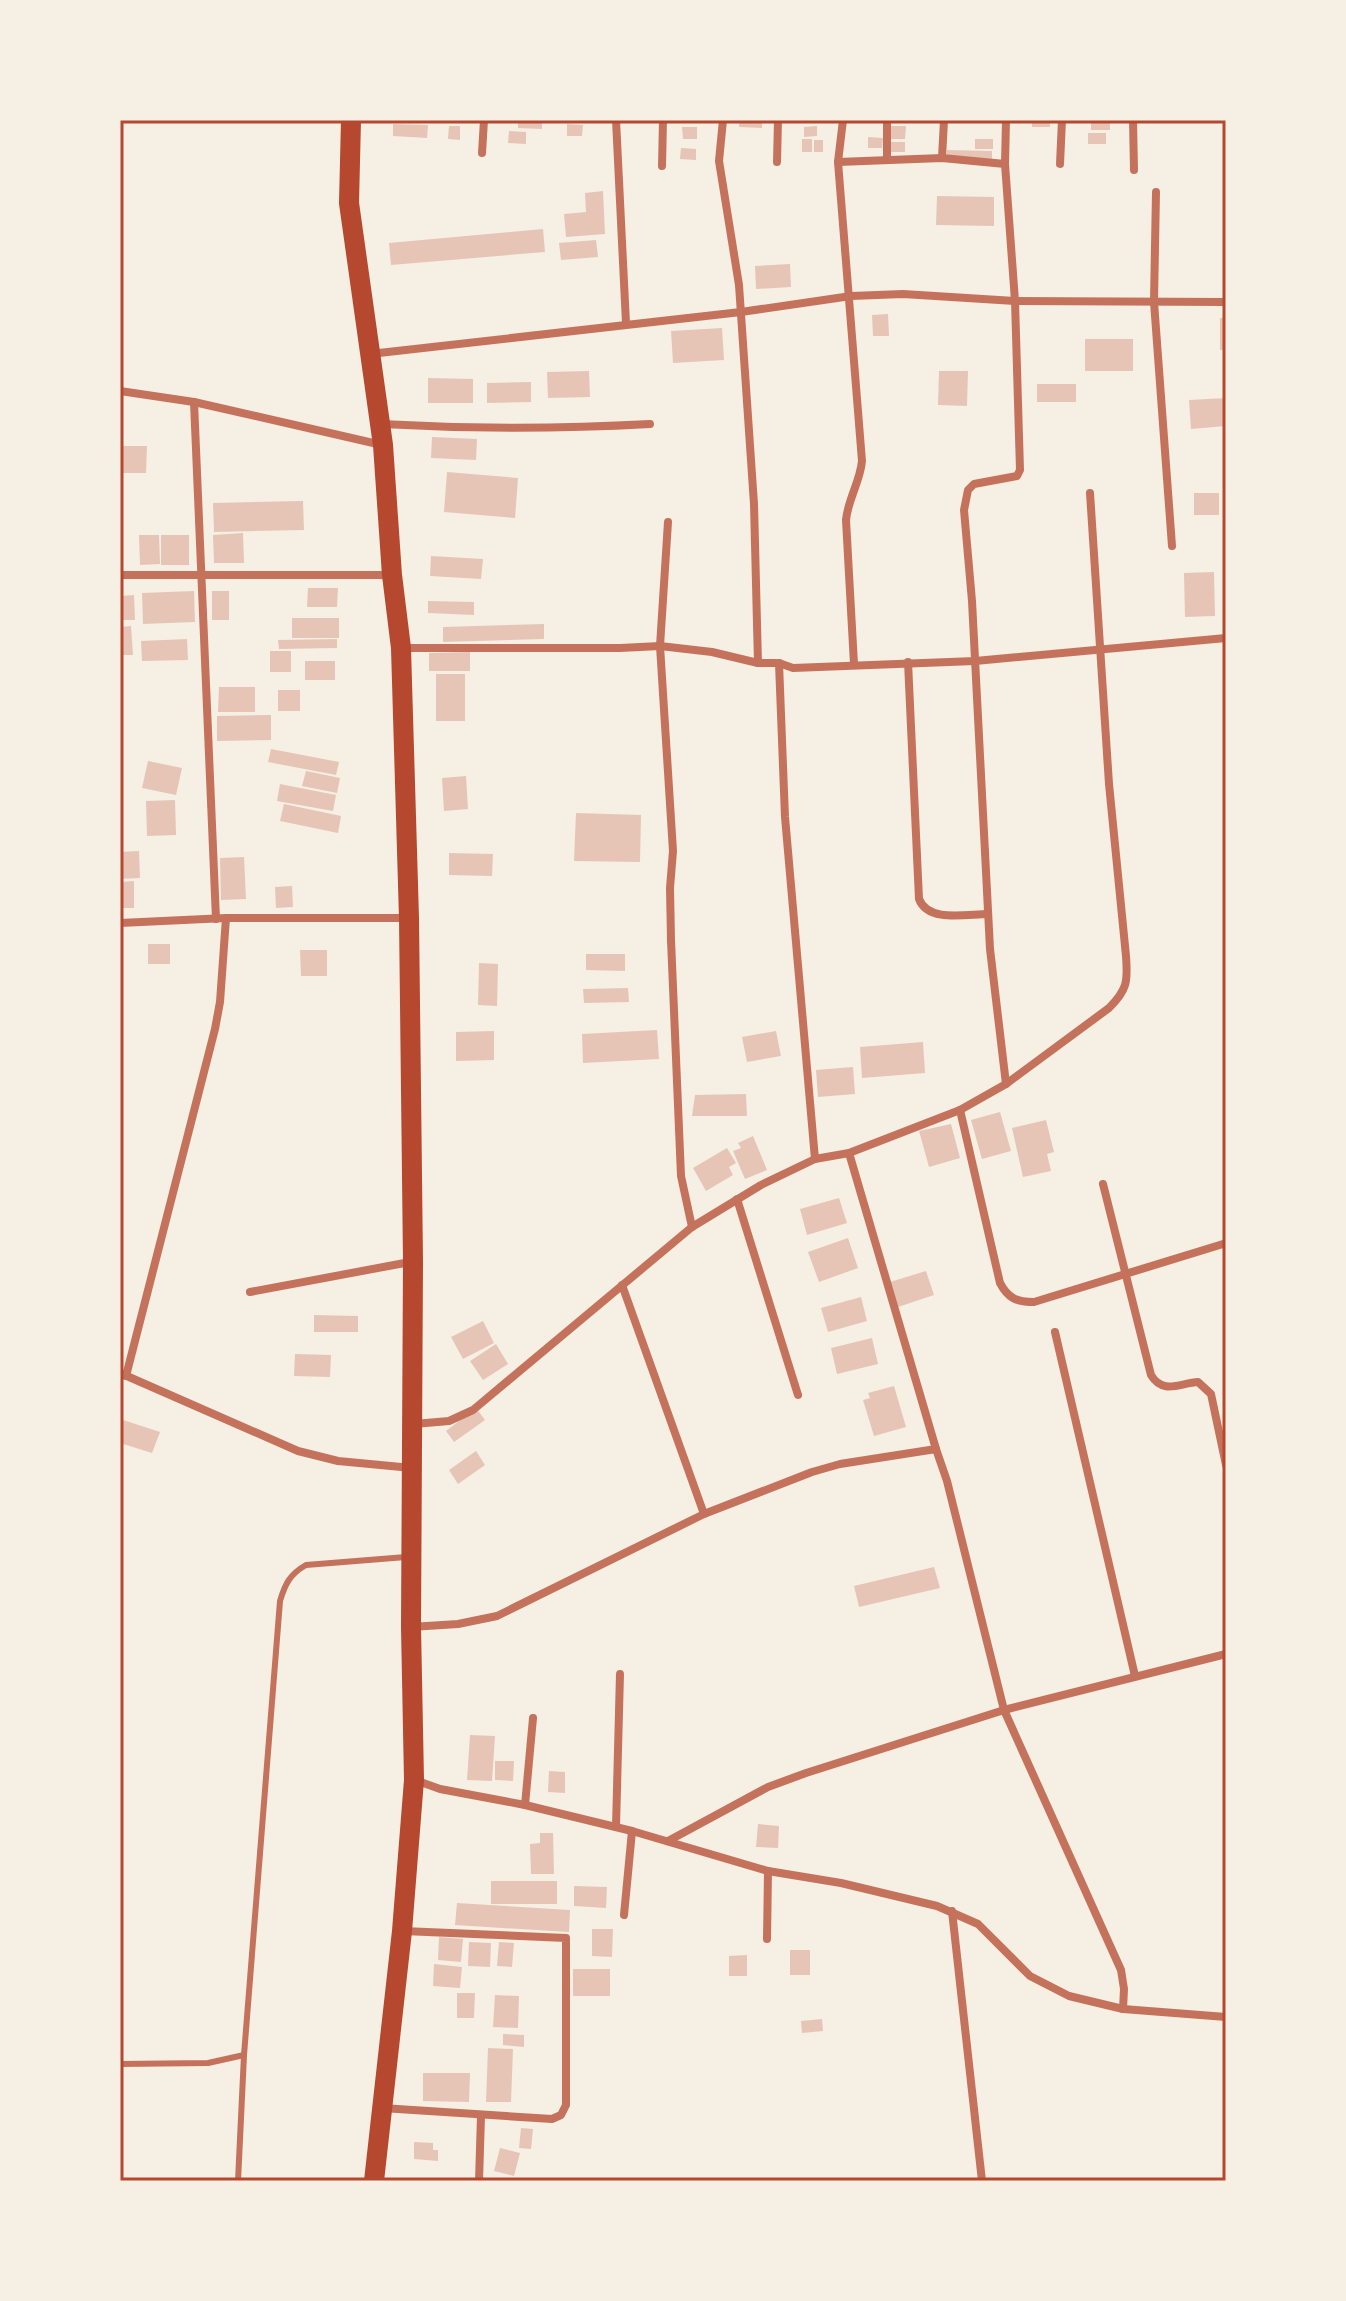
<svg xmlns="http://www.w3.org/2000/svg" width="1346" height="2301" font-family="Montserrat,sans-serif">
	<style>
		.building { fill: #e6c5b7 }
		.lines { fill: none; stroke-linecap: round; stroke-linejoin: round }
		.service { stroke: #c5725c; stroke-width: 6 }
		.minor { stroke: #c5725c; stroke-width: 8 }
		.trunk { stroke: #b5482f; stroke-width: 20 }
		.neatline { fill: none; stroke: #b5482f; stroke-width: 3 }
	</style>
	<rect width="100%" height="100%" fill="#f6efe4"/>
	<g class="building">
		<polygon points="518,120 542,120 542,129 518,128"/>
		<polygon points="739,120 762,120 762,128 739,127"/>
		<rect x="1032" y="120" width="18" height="7"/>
		<rect x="1091" y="121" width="19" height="9"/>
		<polygon points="393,124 428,125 427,138 393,136"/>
		<polygon points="567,124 583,125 582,136 567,136"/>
		<polygon points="449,126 460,126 460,140 448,139"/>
		<polygon points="817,126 817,136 804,137 804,127"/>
		<polygon points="891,126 906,126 905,139 891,139"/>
		<polygon points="682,127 697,127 697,139 683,139"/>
		<polygon points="509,131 526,132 526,144 508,143"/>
		<rect x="1088" y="133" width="18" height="11"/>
		<polygon points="868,137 883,138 882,148 868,148"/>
		<rect x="802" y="139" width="10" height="13"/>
		<rect x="975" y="139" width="18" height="10"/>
		<rect x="814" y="140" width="9" height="12"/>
		<rect x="891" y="142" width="14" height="10"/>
		<polygon points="681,148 696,149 696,160 680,159"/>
		<polygon points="947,150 992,151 992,164 946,162"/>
		<polygon points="603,191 605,234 566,237 564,214 586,212 585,193"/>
		<polygon points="937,196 994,197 994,226 936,225"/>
		<polygon points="543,229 545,252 391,265 389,243"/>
		<polygon points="596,240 598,257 561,260 559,243"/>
		<polygon points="790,264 791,287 756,289 755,266"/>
		<polygon points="888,314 889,336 873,336 872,315"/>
		<rect x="1220" y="318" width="6" height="32"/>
		<polygon points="722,328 724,360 673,363 671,331"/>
		<rect x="1085" y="339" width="48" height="32"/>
		<polygon points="589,371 590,397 548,398 547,372"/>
		<polygon points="939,371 968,371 967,406 938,405"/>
		<polygon points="428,378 473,379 473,403 428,403"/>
		<polygon points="531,382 531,402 487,403 487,383"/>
		<rect x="1037" y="384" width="39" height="18"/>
		<polygon points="1226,398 1226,426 1191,429 1189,400"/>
		<polygon points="432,437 477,439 476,460 431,458"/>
		<polygon points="120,446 147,446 146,473 120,473"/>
		<polygon points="447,472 518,478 515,518 444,512"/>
		<rect x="1194" y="493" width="25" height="22"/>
		<polygon points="303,501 304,530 214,532 213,503"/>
		<polygon points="243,533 244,563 214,563 213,535"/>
		<polygon points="139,535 159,535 160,564 140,565"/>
		<rect x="161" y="535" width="28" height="30"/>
		<polygon points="431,556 483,559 481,579 430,576"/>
		<polygon points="1214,572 1215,616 1185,617 1184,573"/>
		<polygon points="308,588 338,588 337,607 307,607"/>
		<polygon points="194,591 195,622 143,624 142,593"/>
		<rect x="212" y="591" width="17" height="29"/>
		<polygon points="134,595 135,620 120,620 120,596"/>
		<polygon points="428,601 474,602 474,615 428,613"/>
		<rect x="292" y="618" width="47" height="20"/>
		<polygon points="544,624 544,639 443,642 443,627"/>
		<polygon points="131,626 133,655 120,655 120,627"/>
		<polygon points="187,639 188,660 142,661 141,641"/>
		<polygon points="337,639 337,648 279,649 278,640"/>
		<rect x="270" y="651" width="21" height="21"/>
		<polygon points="470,652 470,671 429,671 429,653"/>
		<rect x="305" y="661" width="30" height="19"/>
		<rect x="436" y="674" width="29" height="47"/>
		<polygon points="219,687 255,687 255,712 218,712"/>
		<rect x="278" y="690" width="22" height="21"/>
		<polygon points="271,715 271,740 217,741 217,716"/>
		<polygon points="271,749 339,762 336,775 268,762"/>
		<polygon points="148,761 182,768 176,795 142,788"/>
		<polygon points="306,771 340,778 337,793 302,786"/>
		<polygon points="466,776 468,809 444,811 442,778"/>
		<polygon points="280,784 336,795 333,811 277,801"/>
		<polygon points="175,800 176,835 147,836 146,801"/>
		<polygon points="284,804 341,816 338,833 280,821"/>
		<polygon points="576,813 641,815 640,862 574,861"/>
		<polygon points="139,851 140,878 120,879 120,852"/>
		<polygon points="449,853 493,854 492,876 449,875"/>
		<polygon points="244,857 246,899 221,900 220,858"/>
		<polygon points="134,881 134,908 120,908 120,882"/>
		<polygon points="292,886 293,907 276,908 275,887"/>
		<rect x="148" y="944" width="22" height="20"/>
		<polygon points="300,950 327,950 327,976 301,976"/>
		<polygon points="586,954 625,954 625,971 586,970"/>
		<polygon points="479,963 498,964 497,1006 478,1005"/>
		<polygon points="628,988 629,1002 584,1003 583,989"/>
		<polygon points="657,1030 659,1059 583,1063 582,1034"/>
		<polygon points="494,1031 494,1060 456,1061 456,1032"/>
		<polygon points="776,1031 781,1056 747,1062 742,1037"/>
		<polygon points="923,1042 925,1073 862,1078 860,1047"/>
		<polygon points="853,1067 855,1094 818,1097 816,1070"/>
		<polygon points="746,1094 747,1116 692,1116 695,1095"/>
		<polygon points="1000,1112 1011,1151 982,1159 971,1120"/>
		<polygon points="1046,1120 1054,1152 1047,1154 1051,1171 1023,1177 1012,1128"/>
		<polygon points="951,1124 960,1158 929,1167 919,1131"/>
		<polygon points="753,1136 767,1170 745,1179 733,1151 741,1148 738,1143"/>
		<polygon points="727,1148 736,1163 729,1167 733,1175 706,1191 693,1168"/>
		<polygon points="839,1198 847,1223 807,1235 800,1209"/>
		<polygon points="848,1238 858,1268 819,1282 808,1252"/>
		<polygon points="926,1271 934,1295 898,1307 890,1282"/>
		<polygon points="861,1297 867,1321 828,1332 821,1308"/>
		<polygon points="314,1315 358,1316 358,1332 314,1332"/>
		<polygon points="483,1321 494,1343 463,1359 451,1337"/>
		<polygon points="872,1338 878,1364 837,1374 831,1348"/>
		<polygon points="496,1344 508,1364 483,1380 470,1361"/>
		<polygon points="295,1354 331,1355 330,1377 294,1376"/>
		<polygon points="894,1386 906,1427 874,1436 863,1400 870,1398 868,1393"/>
		<polygon points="476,1408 485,1420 454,1442 446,1431"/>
		<polygon points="120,1419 160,1432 152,1453 120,1443"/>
		<polygon points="476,1451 485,1465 458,1484 449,1470"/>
		<polygon points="934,1567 940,1588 859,1607 854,1586"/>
		<polygon points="470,1735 495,1736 492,1781 467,1780"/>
		<polygon points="495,1761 514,1761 513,1781 495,1780"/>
		<polygon points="549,1771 565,1772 565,1793 548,1792"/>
		<polygon points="758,1824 779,1826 778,1848 756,1847"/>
		<polygon points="540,1833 553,1833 554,1874 531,1874 530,1844 540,1843"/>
		<rect x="491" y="1881" width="66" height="23"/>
		<polygon points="574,1886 607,1887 606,1908 574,1906"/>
		<polygon points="457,1903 570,1910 569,1932 455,1925"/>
		<polygon points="592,1929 613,1929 612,1957 592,1956"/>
		<polygon points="439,1937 463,1939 461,1962 438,1960"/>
		<polygon points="469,1942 491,1943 490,1967 468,1966"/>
		<polygon points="499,1942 514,1943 512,1967 497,1966"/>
		<rect x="790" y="1950" width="20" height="25"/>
		<polygon points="747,1955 747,1976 729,1976 729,1956"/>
		<polygon points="434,1964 462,1967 460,1988 433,1986"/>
		<rect x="573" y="1969" width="37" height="27"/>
		<polygon points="457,1993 475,1993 474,2018 457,2018"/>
		<polygon points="495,1995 519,1996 518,2028 493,2027"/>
		<polygon points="822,2019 823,2031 802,2033 801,2021"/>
		<polygon points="503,2034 524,2035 524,2047 503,2045"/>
		<polygon points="488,2048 513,2049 511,2102 486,2102"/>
		<polygon points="423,2073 470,2073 469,2102 423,2101"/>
		<polygon points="521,2128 533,2129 531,2149 519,2148"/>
		<polygon points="414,2142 433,2143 433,2150 438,2150 438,2161 414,2159"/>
		<polygon points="500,2148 520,2153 514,2176 494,2171"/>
	</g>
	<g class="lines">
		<g class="service">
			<path d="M 120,2064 L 208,2063 L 244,2055 L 280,1601 C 285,1584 290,1574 306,1565 L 406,1557"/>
			<polyline points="238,2181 244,2055"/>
		</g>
		<g class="minor">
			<polyline points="616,120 626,323"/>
			<polyline points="723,120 719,161 739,285 754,504 758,663"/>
			<path d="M 843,120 L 838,162 L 862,461 C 860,482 848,499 846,520 L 854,664"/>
			<polyline points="1133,120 1134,170"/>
			<polyline points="482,153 484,120"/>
			<polyline points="942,158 944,120"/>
			<polyline points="887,160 887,120"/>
			<polyline points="777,162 778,120"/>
			<polyline points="838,162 942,158 1005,164"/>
			<polyline points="1060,164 1062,120"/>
			<polyline points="662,166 663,120"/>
			<polyline points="1156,192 1154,302 1172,546"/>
			<polyline points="370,354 741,312 851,296 903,294 1015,301 1226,302"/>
			<polyline points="120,391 194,402 382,445"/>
			<polyline points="194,402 216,919"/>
			<path d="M 381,424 C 471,429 559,429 650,424"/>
			<polyline points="668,522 660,646 673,851 670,888 671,940 681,1176 692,1227"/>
			<polyline points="120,575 391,575"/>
			<polyline points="401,648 620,648 660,646 712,652 758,663 779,663 793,668 975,661 1226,638"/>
			<path d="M 908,662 L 919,899 C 928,923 967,914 988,914"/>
			<polyline points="779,663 785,817 815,1159"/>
			<polyline points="120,923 226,918 407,918"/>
			<polyline points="1006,1084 990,949 972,601 964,510 968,490 974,484 1017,476 1020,470 1015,301 1005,164 1006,120"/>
			<path d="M 960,1110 L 1000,1283 C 1008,1298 1016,1302 1034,1302 L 1223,1244"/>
			<polyline points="849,1153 936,1449"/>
			<path d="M 1103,1184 L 1151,1375 C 1163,1395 1180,1383 1198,1382 L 1211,1394 L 1226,1465"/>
			<polyline points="737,1199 798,1395"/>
			<polyline points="622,1285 704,1514"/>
			<polyline points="250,1292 410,1262"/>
			<polyline points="1055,1332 1135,1676"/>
			<polyline points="120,1373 298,1451 338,1461 412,1468"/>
			<polyline points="126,1376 215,1029 220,1002 226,918"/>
			<path d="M 414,1424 L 449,1421 L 473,1410 L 692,1227 L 761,1185 L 815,1159 L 849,1153 L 960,1110 L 1006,1084 L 1109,1008 C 1127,990 1128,982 1126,956 L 1109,784 L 1090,493"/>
			<polyline points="411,1627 458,1624 497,1616 704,1514 812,1472 840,1464 936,1449 947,1481 1004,1710 1121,1970 1124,1989 1123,2009"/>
			<polyline points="415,1780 440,1789 525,1805 632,1831 768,1871 841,1883 937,1906 978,1924 1030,1976 1069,1996 1123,2009 1226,2017"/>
			<polyline points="525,1805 533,1718"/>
			<polyline points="616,1827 620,1674"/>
			<polyline points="668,1841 768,1787 806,1773 1004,1710 1226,1654"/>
			<polyline points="952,1911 982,2181"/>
			<polyline points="624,1915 632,1831"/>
			<polyline points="767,1939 768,1871"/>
			<polyline points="382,2108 552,2119 561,2115 566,2105 566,1938 403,1931"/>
			<polyline points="479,2181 481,2116"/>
		</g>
		<polyline class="trunk" points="351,120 349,203 383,445 392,575 401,648 409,918 413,1262 411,1627 414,1780 402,1931 374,2181"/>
	</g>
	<rect width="1346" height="2301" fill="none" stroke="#f6efe4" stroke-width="244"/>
	<rect x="122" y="122" width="1102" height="2057" class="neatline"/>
</svg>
